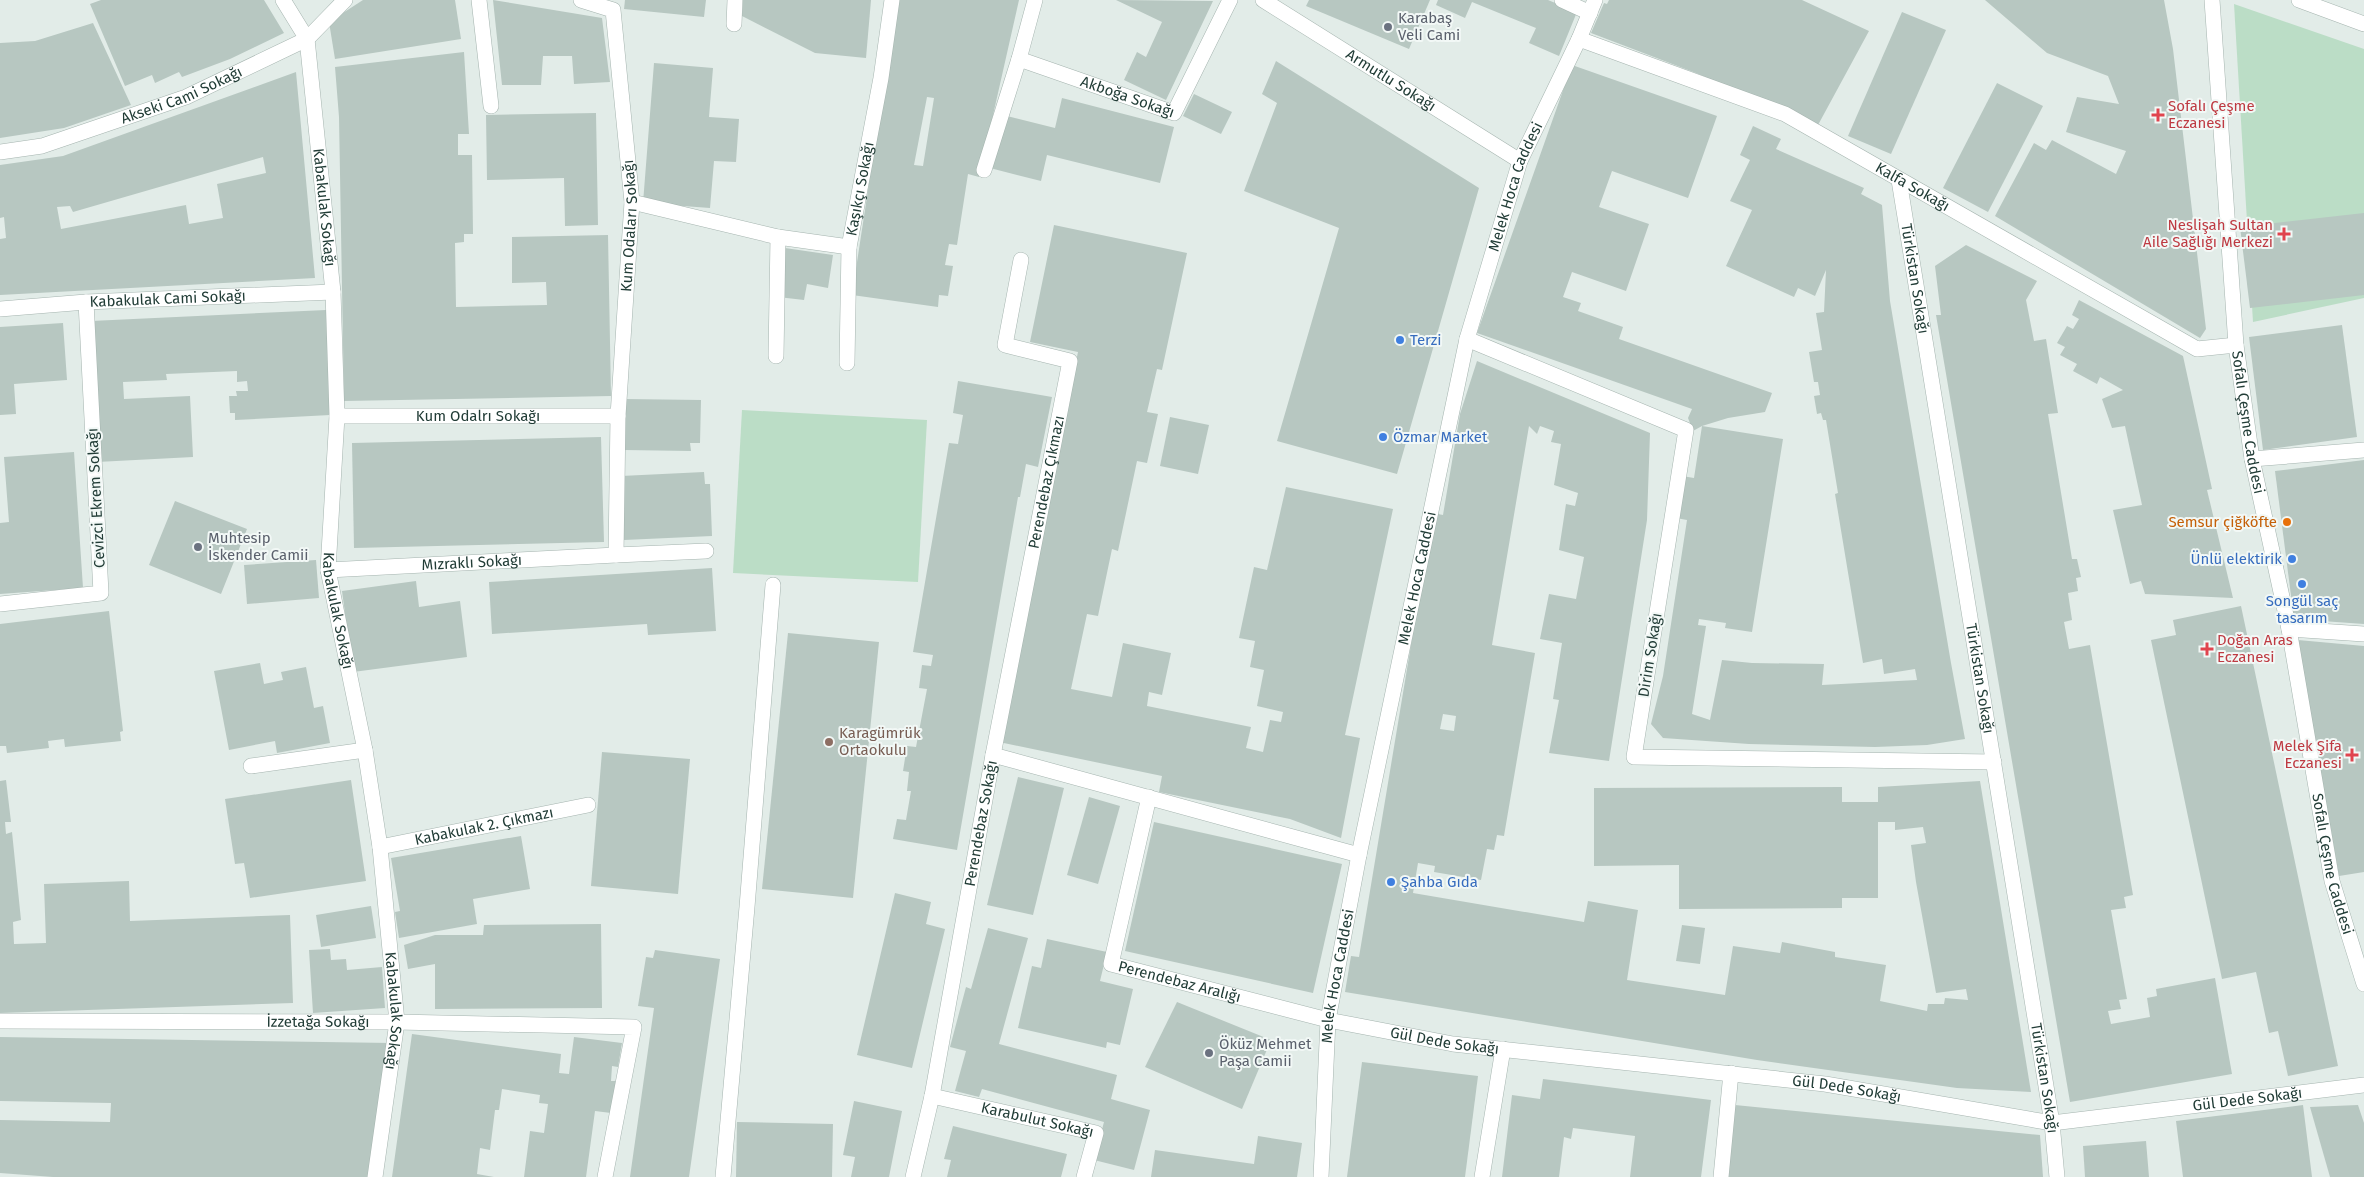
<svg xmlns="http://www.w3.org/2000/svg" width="2364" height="1177" font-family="'Fira Sans',sans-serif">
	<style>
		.green { fill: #bbddc6 }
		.building { fill: #b7c7c1; fill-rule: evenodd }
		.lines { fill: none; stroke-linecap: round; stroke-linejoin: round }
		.minor-casing { stroke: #a5b4af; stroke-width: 16 }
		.minor { stroke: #fff; stroke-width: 15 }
		.worship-dot { fill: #6b7280; stroke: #f2f8f6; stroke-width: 2 }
		.health-dot { fill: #e0444e; stroke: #f2f8f6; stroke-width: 2 }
		.shop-dot { fill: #3f7fe0; stroke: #f2f8f6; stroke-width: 2 }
		.food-dot { fill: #e8710a; stroke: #f2f8f6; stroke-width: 2 }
		.education-dot { fill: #8d6e63; stroke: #f2f8f6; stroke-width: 2 }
		.labels { text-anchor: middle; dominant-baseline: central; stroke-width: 4; stroke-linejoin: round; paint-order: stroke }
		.worship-label { font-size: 15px; fill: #5b616d; stroke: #f2f8f6; text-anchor: start }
		.street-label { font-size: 15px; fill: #223d37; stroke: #f2f8f6 }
		.health-label { font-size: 15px; fill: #be3a42; stroke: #f2f8f6; text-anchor: start }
		.shop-label { font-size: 15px; fill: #366cbe; stroke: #f2f8f6; text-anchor: start }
		.food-label { font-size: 15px; fill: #c56008; stroke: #f2f8f6; text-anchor: end }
		.education-label { font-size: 15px; fill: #785e54; stroke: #f2f8f6; text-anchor: start }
	</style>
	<rect width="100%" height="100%" fill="#e2ece8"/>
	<g class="green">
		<polygon points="2234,4 2364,49 2364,298 2253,322"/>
		<polygon points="742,410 927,420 918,582 733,573"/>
	</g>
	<g class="building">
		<polygon points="101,0 264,0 284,33 230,59 182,77 179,72 155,83 152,75 125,86 90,4"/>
		<polygon points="363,0 455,0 461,39 335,59 329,22"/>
		<polygon points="493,0 602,18 610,82 574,84 572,56 543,56 541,85 502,85"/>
		<polygon points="625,0 706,0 704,17 624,9"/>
		<polygon points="743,0 871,0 866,58 815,53 742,16"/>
		<path d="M 897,0 L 1019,0 L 979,177 L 968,174 L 957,245 L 949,244 L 945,265 L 953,266 L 948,296 L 939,295 L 938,307 L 852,295 ZM 927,97 L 934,98 L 923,166 L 914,165 Z"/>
		<polygon points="1116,0 1213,1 1166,100 1124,80 1137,52 1146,57 1162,22"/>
		<polygon points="1309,0 1430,0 1409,49 1306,6"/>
		<polygon points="1438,0 1548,0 1577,12 1559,56 1529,43 1536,28 1472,2 1465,18 1436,5"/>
		<polygon points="1609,0 1802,0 1869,31 1818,125 1696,73 1591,33 1604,3 1607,4"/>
		<polygon points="1985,0 2164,0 2173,49 2206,329 2200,338 1995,216 2034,143 2046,150 2052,140 2116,174 2126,151 2066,132 2077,97 2119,104 2108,76 2047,53"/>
		<polygon points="1902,12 1946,30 1891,154 1848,136"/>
		<polygon points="93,23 131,105 64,128 0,138 0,43 35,41"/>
		<polygon points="464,52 469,134 458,134 458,155 472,155 473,234 464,234 464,242 455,243 456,307 547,305 546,282 512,283 512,237 608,235 611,396 344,401 339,117 335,67"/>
		<polygon points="1276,61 1479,188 1397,474 1277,441 1339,228 1244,191 1277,103 1262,94"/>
		<polygon points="654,63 713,68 709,117 739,119 736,162 714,161 710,208 643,203"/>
		<polygon points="1572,65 1717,116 1688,198 1612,171 1599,207 1649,224 1626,291 1572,272 1563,297 1581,303 1578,311 1623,327 1619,339 1772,393 1765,412 1728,418 1702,426 1783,439 1752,632 1725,628 1726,623 1699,619 1698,625 1706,626 1692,714 1710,720 1722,660 1752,663 1824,664 1822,685 1917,680 1915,669 1884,674 1882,659 1863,663 1835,494 1838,493 1826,420 1823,420 1821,413 1817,414 1814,396 1820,395 1818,382 1814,382 1809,352 1822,350 1816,313 1824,312 1826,270 1815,296 1798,288 1794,297 1726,266 1752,210 1730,201 1750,160 1740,155 1753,126 1781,139 1776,149 1864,188 1861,194 1882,205 1890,301 1951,663 1965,739 1927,745 1875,747 1749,744 1663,738 1651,724 1663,676 1687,520 1676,518 1682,476 1694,478 1702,426 1693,431 1688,418 1692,409 1477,333"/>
		<path d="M 296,72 L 315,278 L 0,295 L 0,239 L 6,238 L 4,217 L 0,218 L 0,165 L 63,156 ZM 263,157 L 266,173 L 217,184 L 223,218 L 189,224 L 186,205 L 61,229 L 57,207 L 70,206 L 73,212 Z"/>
		<polygon points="1997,83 2043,106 1988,212 1943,188"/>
		<polygon points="1194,94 1232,112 1221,134 1183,116"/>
		<polygon points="1062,98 1174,127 1160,183 1047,155 1041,181 990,168 1003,115 1055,128"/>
		<polygon points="596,113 598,225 565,226 564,178 487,180 486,115"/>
		<polygon points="2364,213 2364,295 2250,308 2240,227"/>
		<polygon points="1054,225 1187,253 1162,370 1157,369 1147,412 1158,414 1147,463 1137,461 1118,551 1112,549 1098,616 1087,614 1071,689 1112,697 1123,643 1171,653 1162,695 1149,692 1147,706 1251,727 1246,748 1263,752 1270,720 1281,722 1283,712 1257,706 1264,670 1250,667 1255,641 1239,638 1254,567 1267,570 1286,487 1393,509 1345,735 1360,738 1341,838 1290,819 1159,792 1162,776 999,742 1011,672 1078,352 1030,342"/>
		<polygon points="1966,245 2037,281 2026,300 2034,341 2046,339 2058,413 2048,414 2072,559 2077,559 2081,577 2076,578 2078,591 2068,593 2072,620 2064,622 2069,649 2090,645 2133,895 2124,897 2126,908 2111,910 2127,999 2119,1000 2121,1009 2108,1011 2111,1024 2150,1017 2147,998 2157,996 2156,989 2215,978 2232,1074 2070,1102 1936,315 1941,315 1935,266"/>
		<polygon points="785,248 833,255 828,288 807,284 804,300 778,297"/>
		<polygon points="2079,300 2183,356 2212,489 2207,490 2233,598 2145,594 2141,581 2130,584 2113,510 2142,505 2125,426 2112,428 2102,399 2123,390 2100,377 2097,384 2073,371 2077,364 2060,355 2065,347 2057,343 2067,326 2073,329 2079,319 2072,315"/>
		<polygon points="326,310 330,415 235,420 235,413 230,413 229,396 237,396 236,391 248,391 247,381 237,382 237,371 166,374 167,380 123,382 124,399 190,396 193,457 97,462 91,321"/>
		<polygon points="63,323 67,380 14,384 16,414 0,415 0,327"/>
		<polygon points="2342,325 2357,437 2263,450 2249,337"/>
		<path d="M 1477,361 L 1650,433 L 1647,520 L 1609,761 L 1549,753 L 1559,700 L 1553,699 L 1562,643 L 1540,639 L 1549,594 L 1576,599 L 1584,557 L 1559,550 L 1566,504 L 1575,506 L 1578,493 L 1554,485 L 1561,444 L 1551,442 L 1554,431 L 1540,426 L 1537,434 L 1529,426 L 1492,645 L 1535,653 L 1504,836 L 1497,835 L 1494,850 L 1487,849 L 1481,880 L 1434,872 L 1435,866 L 1418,863 L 1413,893 L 1584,922 L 1588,901 L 1638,910 L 1627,980 L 1725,995 L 1733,946 L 1780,953 L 1782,942 L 1835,952 L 1835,957 L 1886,965 L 1880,1001 L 1927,1011 L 1928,1004 L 1944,1004 L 1945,998 L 1968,1000 L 1966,989 L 1936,993 L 1916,882 L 1911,845 L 1926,843 L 1923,827 L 1895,830 L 1895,822 L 1878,822 L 1878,898 L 1842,898 L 1842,908 L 1679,909 L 1679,865 L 1594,866 L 1594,788 L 1842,787 L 1842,802 L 1878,802 L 1878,787 L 1980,781 L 2031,1092 L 1957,1088 L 1757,1060 L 1345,992 L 1351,956 L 1359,957 L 1433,513 L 1443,515 L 1460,414 ZM 1443,714 L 1456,716 L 1454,731 L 1440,729 Z"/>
		<polygon points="958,381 1052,397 1038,467 1026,464 1020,497 1018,497 957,850 893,839 897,819 906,820 911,791 907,791 909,772 903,771 907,746 916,747 927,689 919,688 922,665 931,666 933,655 913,652 949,443 958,444 963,415 953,413"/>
		<polygon points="625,399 701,400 700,443 690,443 691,451 624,450"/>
		<polygon points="1170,417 1209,425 1198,474 1160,466"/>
		<polygon points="601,437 604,542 354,548 352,443"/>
		<polygon points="74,452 83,588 0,594 0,523 9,522 4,457"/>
		<polygon points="2364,460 2364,624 2294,619 2275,471"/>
		<polygon points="704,472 705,484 710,484 712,536 624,540 621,476"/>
		<polygon points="175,501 247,529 221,594 149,565"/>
		<polygon points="316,560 319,598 247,604 244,565"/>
		<polygon points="712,568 716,631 648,635 647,624 492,634 489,582"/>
		<polygon points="416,581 419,607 460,601 467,657 353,672 342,591"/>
		<polygon points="2241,606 2338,1066 2288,1076 2278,1031 2269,1033 2256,972 2222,979 2151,640 2176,635 2173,620"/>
		<polygon points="109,611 123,731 120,732 121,741 65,747 64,739 48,741 49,748 7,753 6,746 0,746 0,624"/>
		<polygon points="788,633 879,642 853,898 762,889"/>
		<polygon points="2298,640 2364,646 2364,872 2339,876"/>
		<polygon points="260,663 264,684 283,680 281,672 306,667 314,708 323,706 330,743 277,753 275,741 229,750 214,671"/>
		<polygon points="602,752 690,759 678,894 591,886"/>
		<polygon points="1018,777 1064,788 1033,915 987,905"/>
		<polygon points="6,780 11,822 5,822 6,834 12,832 21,920 13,922 14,944 46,943 44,884 129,881 130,921 290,915 293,1003 0,1013 0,781"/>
		<polygon points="351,780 366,881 250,898 244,863 235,864 225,799"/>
		<polygon points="1089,797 1120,806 1098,884 1067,875"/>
		<polygon points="1154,822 1342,864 1313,993 1125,951"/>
		<polygon points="521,836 530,889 473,899 477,924 399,938 395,912 400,911 391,858"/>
		<polygon points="895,893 931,902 926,924 945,929 912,1068 857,1055"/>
		<polygon points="371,906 376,938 321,947 316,915"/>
		<polygon points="601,924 602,1008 435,1009 435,964 408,969 404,945 435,935 483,935 484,925"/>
		<polygon points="1682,925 1705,928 1700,964 1676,961"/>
		<polygon points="988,928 1028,938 999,1044 1117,1075 1111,1099 1150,1110 1134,1170 1094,1160 1104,1122 982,1089 979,1097 955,1091 966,1051 950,1047 966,987 971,989"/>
		<polygon points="1047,939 1107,952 1100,981 1133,989 1120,1045 1107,1042 1106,1048 1018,1028 1032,966 1041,968"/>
		<polygon points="330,949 331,960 346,959 347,970 382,967 385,1008 313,1013 309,950"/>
		<polygon points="655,950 720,959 689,1177 630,1177 654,1008 638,1006 646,957 653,958"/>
		<polygon points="1177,1002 1271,1040 1242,1109 1145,1067"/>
		<polygon points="412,1034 561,1054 559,1073 569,1074 574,1037 622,1043 618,1067 612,1066 611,1081 616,1081 611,1113 595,1111 586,1177 524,1177 530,1131 544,1133 548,1104 539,1103 540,1095 502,1089 499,1110 495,1110 490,1150 480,1148 477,1174 494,1177 392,1177"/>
		<polygon points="0,1037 392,1043 371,1177 53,1177 0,1173 0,1120 110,1122 111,1103 0,1101"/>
		<polygon points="1362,1062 1478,1076 1465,1177 1347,1177"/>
		<polygon points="1543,1079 1711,1100 1701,1177 1630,1177 1635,1136 1573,1128 1571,1139 1564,1137 1559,1177 1502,1177 1512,1095 1540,1099"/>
		<polygon points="854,1101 902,1111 889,1177 851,1177 855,1157 843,1155"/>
		<polygon points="1735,1105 2040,1135 2043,1177 1728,1177"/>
		<polygon points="2303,1105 2312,1177 2183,1177 2176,1121"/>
		<polygon points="2358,1105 2364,1123 2364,1177 2330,1177 2310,1107"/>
		<polygon points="737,1122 833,1124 832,1177 736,1177"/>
		<polygon points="953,1126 1067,1154 1061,1177 947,1177 951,1160 944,1159"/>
		<polygon points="1258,1136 1302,1143 1297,1177 1151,1177 1155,1150 1254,1164"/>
		<polygon points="2146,1141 2149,1177 2085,1177 2083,1146"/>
	</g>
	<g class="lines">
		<defs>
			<g id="minor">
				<path id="s1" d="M 283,0 L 307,39 L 333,292 L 337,416 L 328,570 L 365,750 L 380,847 L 397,1022 L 375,1177"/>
				<polyline points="479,0 491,106"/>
				<path id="s2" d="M 1263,0 L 1520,161"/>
				<polyline points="1562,0 1590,13"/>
				<path id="s3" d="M 2212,0 L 2236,345 L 2252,459 L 2289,629 L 2332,881 L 2364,984"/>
				<polyline points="2299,0 2364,24"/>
				<polyline points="734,24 735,0"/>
				<path id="s4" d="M 1579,39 L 1785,114 L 2197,349 L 2236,345"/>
				<path id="s5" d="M 1019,59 L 1174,113 L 1230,0"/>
				<path id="s6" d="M 0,152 L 42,146 L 186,97 L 307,39 L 345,0"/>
				<polyline points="984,170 1019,59 1035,0"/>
				<path id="s7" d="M 1899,180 L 2052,1123 L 2057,1177"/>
				<path id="s8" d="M 632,202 L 778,237 L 849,247 L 881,78 L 892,0"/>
				<path id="s9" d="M 0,309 L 86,302 L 333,292"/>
				<polyline points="1467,339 1686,430 1634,757 1994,762"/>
				<polyline points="776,356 778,237"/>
				<polyline points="847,363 849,247"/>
				<path id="s10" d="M 337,416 L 618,416"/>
				<polyline points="2252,459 2364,450"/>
				<polyline points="616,555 706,551"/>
				<path id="s11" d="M 328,570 L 616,555 L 618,416 L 632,202 L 613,10 L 581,0"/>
				<polyline points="0,604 101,593 86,302"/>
				<polyline points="2289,629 2364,634"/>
				<path id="s12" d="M 993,755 L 1070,361 L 1005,345 L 1021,260"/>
				<polyline points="251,766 365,750"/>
				<path id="s13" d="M 1149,797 L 1111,964 L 1328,1020 L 1453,1044 L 1825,1084 L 2052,1123 L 2364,1085"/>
				<path id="s14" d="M 380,847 L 588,805"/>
				<path id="s15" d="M 0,1021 L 397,1022 L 634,1027 L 605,1177"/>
				<path id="s16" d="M 932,1096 L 1096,1133 L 1084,1177"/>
				<polyline points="723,1177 747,907 773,585"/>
				<path id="s17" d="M 913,1177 L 932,1096 L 993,755 L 1359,855"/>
				<path id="s18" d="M 1321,1177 L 1328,1020 L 1359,855 L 1467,339 L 1520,161 L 1579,39 L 1595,0"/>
				<polyline points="1482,1177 1503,1049"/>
				<polyline points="1721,1177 1731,1073"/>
			</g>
		</defs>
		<use href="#minor" class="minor-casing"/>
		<use href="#minor" class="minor"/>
	</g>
	<g class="worship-dot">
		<circle cx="1388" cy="27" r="5"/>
		<circle cx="198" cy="547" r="5"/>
		<circle cx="1209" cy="1053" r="5"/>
	</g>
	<g class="health-dot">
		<path d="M2155.5 107.5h5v5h5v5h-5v5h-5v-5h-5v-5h5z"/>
		<path d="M2281.5 226.5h5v5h5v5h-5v5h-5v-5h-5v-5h5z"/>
		<path d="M2204.5 641.5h5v5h5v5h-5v5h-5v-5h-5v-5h5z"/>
		<path d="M2349.5 747.5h5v5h5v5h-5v5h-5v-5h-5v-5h5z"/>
	</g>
	<g class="shop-dot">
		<circle cx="1400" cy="340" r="5"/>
		<circle cx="1383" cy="437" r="5"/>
		<circle cx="2292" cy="559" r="5"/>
		<circle cx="2302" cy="584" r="5"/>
		<circle cx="1391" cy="882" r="5"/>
	</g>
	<circle class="food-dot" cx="2287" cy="522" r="5"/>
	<circle class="education-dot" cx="829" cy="742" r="5"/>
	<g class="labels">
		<g class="worship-label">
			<text x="1398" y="18">Karabaş<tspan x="1398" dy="17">Veli Cami</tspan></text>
			<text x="208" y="538">Muhtesip<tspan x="208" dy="17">İskender Camii</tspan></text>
			<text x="1219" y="1044">Öküz Mehmet<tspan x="1219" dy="17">Paşa Camii</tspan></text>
		</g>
		<g class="street-label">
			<text stroke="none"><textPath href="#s2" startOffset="151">Armutlu Sokağı</textPath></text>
			<text stroke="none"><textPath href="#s5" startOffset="115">Akboğa Sokağı</textPath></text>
			<text stroke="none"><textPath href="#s6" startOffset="191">Akseki Cami Sokağı</textPath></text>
			<text stroke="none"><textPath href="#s18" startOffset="1012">Melek Hoca Caddesi</textPath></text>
			<text stroke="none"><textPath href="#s4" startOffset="366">Kalfa Sokağı</textPath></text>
			<text stroke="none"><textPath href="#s8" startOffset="281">Kaşıkçı Sokağı</textPath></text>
			<text stroke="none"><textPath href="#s1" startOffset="215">Kabakulak Sokağı</textPath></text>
			<text stroke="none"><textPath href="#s11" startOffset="618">Kum Odaları Sokağı</textPath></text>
			<text stroke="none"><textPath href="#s7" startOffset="100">Türkistan Sokağı</textPath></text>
			<text stroke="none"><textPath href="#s9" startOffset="168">Kabakulak Cami Sokağı</textPath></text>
			<text stroke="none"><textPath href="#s10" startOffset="141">Kum Odalrı Sokağı</textPath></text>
			<text stroke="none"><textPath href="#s3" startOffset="424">Sofalı Çeşme Caddesi</textPath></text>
			<text stroke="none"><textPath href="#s12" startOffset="278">Perendebaz Çıkmazı</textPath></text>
			<text transform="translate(96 498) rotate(-93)">Cevizci Ekrem Sokağı</text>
			<text stroke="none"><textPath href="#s11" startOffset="144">Mızraklı Sokağı</textPath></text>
			<text stroke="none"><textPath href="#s18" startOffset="608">Melek Hoca Caddesi</textPath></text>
			<text stroke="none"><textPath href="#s1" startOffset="620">Kabakulak Sokağı</textPath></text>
			<text transform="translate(1650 655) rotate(-81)">Dirim Sokağı</text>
			<text stroke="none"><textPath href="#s7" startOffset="505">Türkistan Sokağı</textPath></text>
			<text stroke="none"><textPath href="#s17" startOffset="360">Perendebaz Sokağı</textPath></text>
			<text stroke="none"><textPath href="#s14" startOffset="106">Kabakulak 2. Çıkmazı</textPath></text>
			<text stroke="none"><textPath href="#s3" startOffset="874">Sofalı Çeşme Caddesi</textPath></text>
			<text stroke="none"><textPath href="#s18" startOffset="202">Melek Hoca Caddesi</textPath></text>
			<text stroke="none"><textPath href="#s13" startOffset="242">Perendebaz Aralığı</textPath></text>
			<text stroke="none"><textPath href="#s1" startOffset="1025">Kabakulak Sokağı</textPath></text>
			<text stroke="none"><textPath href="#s15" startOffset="318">İzzetağa Sokağı</textPath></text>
			<text stroke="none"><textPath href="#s13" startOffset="514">Gül Dede Sokağı</textPath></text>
			<text stroke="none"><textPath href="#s7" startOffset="910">Türkistan Sokağı</textPath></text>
			<text stroke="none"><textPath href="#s13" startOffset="919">Gül Dede Sokağı</textPath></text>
			<text stroke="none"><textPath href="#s13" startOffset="1324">Gül Dede Sokağı</textPath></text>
			<text stroke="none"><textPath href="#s16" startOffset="108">Karabulut Sokağı</textPath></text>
		</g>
		<g class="health-label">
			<text x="2168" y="106">Sofalı Çeşme<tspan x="2168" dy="17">Eczanesi</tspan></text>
			<text x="2273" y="225" text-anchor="end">Neslişah Sultan<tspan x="2273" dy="17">Aile Sağlığı Merkezi</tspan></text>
			<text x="2217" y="640">Doğan Aras<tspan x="2217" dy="17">Eczanesi</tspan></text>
			<text x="2342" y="746" text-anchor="end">Melek Şifa<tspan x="2342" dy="17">Eczanesi</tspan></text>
		</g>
		<g class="shop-label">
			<text x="1410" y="340">Terzi</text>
			<text x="1393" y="437">Özmar Market</text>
			<text x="2282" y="559" text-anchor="end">Ünlü elektirik</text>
			<text x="2302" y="601" text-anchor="middle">Songül saç<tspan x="2302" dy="17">tasarım</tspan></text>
			<text x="1401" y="882">Şahba Gıda</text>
		</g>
		<g class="food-label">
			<text x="2277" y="522">Semsur çiğköfte</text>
		</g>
		<g class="education-label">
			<text x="839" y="733">Karagümrük<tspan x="839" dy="17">Ortaokulu</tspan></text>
		</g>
	</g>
</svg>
